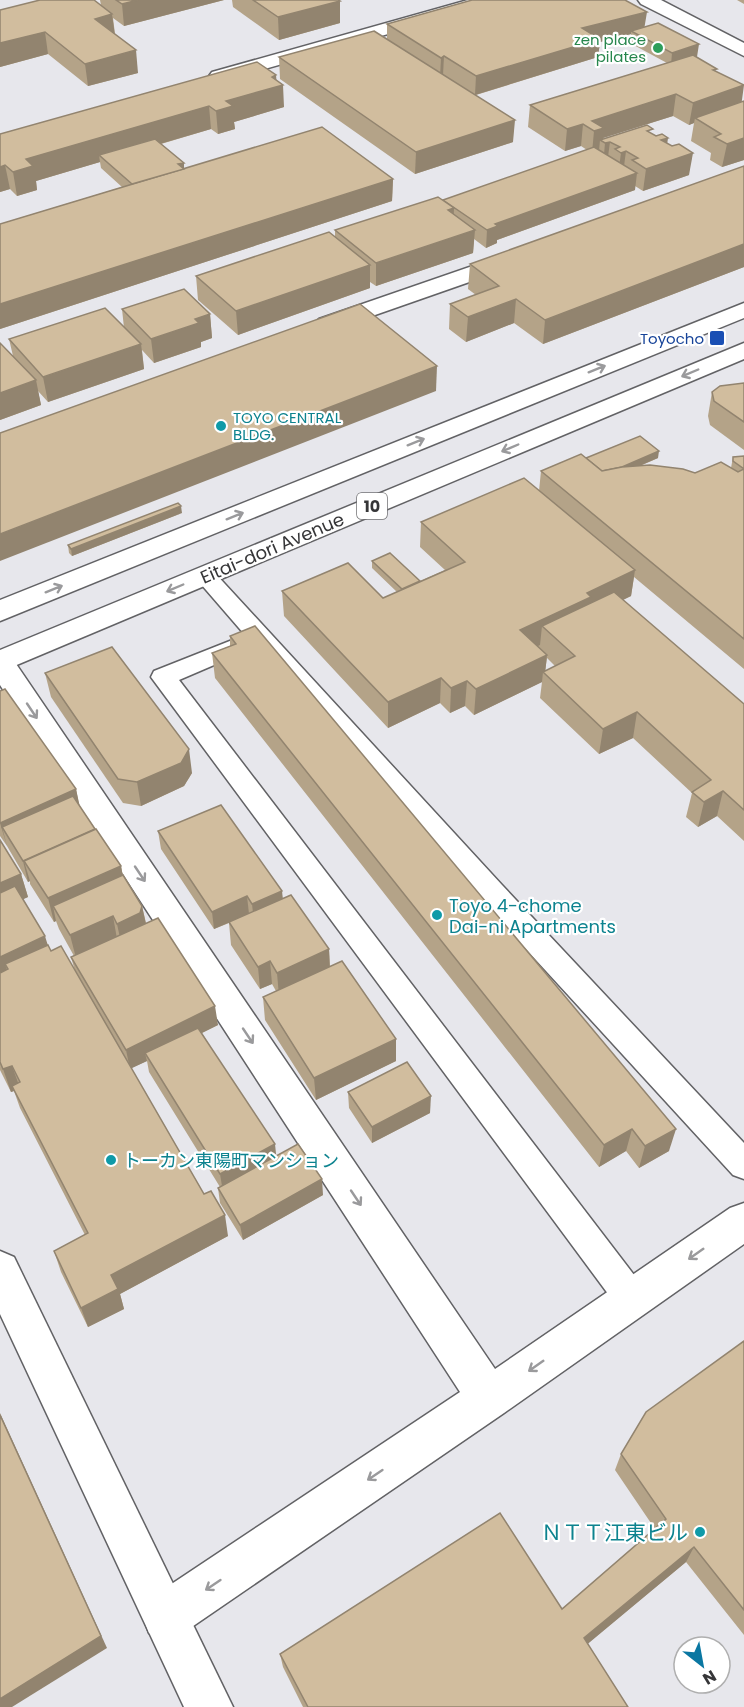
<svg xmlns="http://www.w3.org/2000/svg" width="744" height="1707" font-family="Poppins,'Noto Sans JP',sans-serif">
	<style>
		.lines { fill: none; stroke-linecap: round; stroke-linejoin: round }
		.service-casing { stroke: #626265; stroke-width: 3 }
		.minor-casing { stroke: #626265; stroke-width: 3 }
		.tertiary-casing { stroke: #626265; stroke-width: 3 }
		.primary-casing { stroke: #626265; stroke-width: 3 }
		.service { fill: #fff; fill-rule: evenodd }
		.minor { fill: #fff; fill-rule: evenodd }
		.tertiary { fill: #fff; fill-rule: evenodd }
		.primary { fill: #fff; fill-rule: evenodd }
		.wall { fill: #b4a388; fill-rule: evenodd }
		.shaded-wall { fill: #92846f }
		.building { fill: #d1bd9e; stroke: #92846f; stroke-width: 1.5 }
		.oneway { stroke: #9a9a9c }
		.leisure-dot { fill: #2e9e5b; stroke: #fff; stroke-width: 2 }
		.transit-dot { fill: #1a4fb4; stroke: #fff; stroke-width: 2 }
		.culture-dot { fill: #0f9aa8; stroke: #fff; stroke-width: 2 }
		.labels { text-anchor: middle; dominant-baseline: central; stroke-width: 4.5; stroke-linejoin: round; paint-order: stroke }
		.far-leisure-label { font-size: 15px; fill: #27864d; stroke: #fff; text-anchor: end }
		.far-transit-label { font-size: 15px; fill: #164399; stroke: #fff; text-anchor: end }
		.far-culture-label { font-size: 15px; fill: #0d838f; stroke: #fff; text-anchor: start }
		.shield { fill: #fff; stroke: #727274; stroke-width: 1.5 }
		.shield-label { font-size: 16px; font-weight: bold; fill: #363638 }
		.street-label { font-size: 18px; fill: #363638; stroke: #fff }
		.culture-label { font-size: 18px; fill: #0d838f; stroke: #fff; text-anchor: start }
		.near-culture-label { font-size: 21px; fill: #0d838f; stroke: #fff; text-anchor: end }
	</style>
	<rect width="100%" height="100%" fill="#e7e7ec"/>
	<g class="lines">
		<defs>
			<polygon id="service" points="205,569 213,571 502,885 744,1143 744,1179 733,1175 482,901 256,647 179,680 644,1288 649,1299 644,1310 632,1315 620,1310 151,677 154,671 245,635 194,576 197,571"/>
			<g id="minor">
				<polygon points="468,0 497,0 494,4 226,80 212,80 209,76 212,72"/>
				<polygon points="510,253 518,255 521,260 518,265 335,329 327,331 319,329 315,324 319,319"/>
				<polygon points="0,652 10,655 495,1369 730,1208 744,1203 744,1244 504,1413 183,1633 166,1639 149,1633 143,1616 149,1599 460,1392 0,685"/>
			</g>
			<g id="tertiary">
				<polygon points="638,0 661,0 744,43 744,56 641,4"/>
				<polygon points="0,1251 14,1257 233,1707 184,1707 0,1314"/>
			</g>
			<g id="primary">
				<polygon points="744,303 744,318 0,621 0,600"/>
				<polygon points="744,343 744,359 0,672 0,650"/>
			</g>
		</defs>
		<use href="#service" class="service-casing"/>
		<use href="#minor" class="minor-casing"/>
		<use href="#tertiary" class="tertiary-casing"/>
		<use href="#primary" class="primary-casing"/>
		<use href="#service" class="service"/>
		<use href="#minor" class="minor"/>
		<use href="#tertiary" class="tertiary"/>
		<use href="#primary" class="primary"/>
	</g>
	<g class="wall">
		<polygon points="100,0 224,0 124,26 113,18 115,34 138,73 88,86 48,54 0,67 0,10 101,5"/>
		<polygon points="232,0 338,0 340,23 279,40 233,7"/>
		<polygon points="737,0 744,0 744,4"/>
		<polygon points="387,24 645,27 697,57 696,57 717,72 742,102 744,101 744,160 722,167 710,160 711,153 691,141 694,123 689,125 673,116 603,138 603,139 652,134 667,143 689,175 643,191 635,186 635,190 497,240 497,243 486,248 474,239 473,253 376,286 370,282 370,288 238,335 198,300 196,276 335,237 335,230 443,200 587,150 581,146 565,151 528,127 530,105 667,63 630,43 631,34 600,42 598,57 476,95 513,142 415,174 280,79 279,57 387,39"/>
		<polygon points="276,80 284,107 234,122 235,129 218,134 211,129 161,144 184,168 393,179 392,201 0,329 0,224 122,187 101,168 100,162 36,181 37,190 17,196 10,189 0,192 0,134"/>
		<polygon points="744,166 744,267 543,344 514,323 466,342 449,329 450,304 476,295 468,289 470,264"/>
		<polygon points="122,309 210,314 212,338 201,342 201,347 154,363 142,350 144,369 48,402 38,391 41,405 0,420 0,343 13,356 9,339 124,328"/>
		<polygon points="744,383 744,450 710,425 708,416 712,392"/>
		<path d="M 744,456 L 744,669 L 634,577 L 631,596 L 623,600 L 744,704 L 744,841 L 717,816 L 698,827 L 686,817 L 692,793 L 633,738 L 599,754 L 540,698 L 542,682 L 474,715 L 465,706 L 450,713 L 440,703 L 388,728 L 284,616 L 282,591 L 383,598 L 397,592 L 372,568 L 372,561 L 420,581 L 445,570 L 420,547 L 421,522 L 539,491 L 541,471 L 586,458 L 658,458 L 640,466 L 695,473 L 731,468 L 733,457 ZM 547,658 L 555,666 L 545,671 Z"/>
		<polygon points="182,513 72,556 69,553 68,545"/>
		<polygon points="230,636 669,1151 639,1168 626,1151 599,1167 215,678 212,653 230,646"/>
		<polygon points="45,673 192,773 184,786 141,806 123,803 51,697"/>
		<polygon points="0,691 76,789 79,805 121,866 123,876 142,906 146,923 218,1025 202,1033 277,1156 323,1195 243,1240 220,1203 218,1188 220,1187 149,1072 147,1061 131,1068 228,1236 120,1294 124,1309 88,1327 61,1272 54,1251 85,1235 20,1108 14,1091 11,1092 0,1070 0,840 21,874 28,897 23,899 48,945 51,951 75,971 71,957 74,956 59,929 56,921 54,922 30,884 30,881 28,882 7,846 0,836"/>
		<polygon points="158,831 283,898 329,949 330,967 396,1061 316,1100 265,1020 263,997 276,991 272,984 260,989 231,945 229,923 214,929 161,849"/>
		<polygon points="348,1092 430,1113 372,1143 349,1108"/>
		<polygon points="744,1341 744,1635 686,1562 587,1644 628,1707 303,1707 283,1667 280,1654 562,1609 655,1529 615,1470 621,1454"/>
	</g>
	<g class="shaded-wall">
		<polygon points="138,0 224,0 124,26 122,4"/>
		<polygon points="340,1 340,23 279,40 278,17"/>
		<polygon points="647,12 644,30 631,31 631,34 600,42 598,57 475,95 476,76 582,28"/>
		<polygon points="112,14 115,36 95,19"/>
		<polygon points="45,32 48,54 0,67 0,43"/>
		<polygon points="699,44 697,57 671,65 672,53"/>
		<polygon points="136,50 138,73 88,86 85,64"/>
		<polygon points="444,56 443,75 440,77 441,58"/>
		<polygon points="276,75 277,86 283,85 284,107 234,122 235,129 218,134 216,111 226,101"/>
		<polygon points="744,85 741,107 695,118 694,123 689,125 693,103"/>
		<polygon points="676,94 673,116 603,138 603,142 600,140 599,151 592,153 594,131 592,121"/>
		<polygon points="209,106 211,129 105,160 99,155 100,162 36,181 37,190 17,196 13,172 26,159"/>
		<polygon points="515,120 513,142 415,174 416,152"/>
		<polygon points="583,124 581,146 565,151 567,129"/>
		<polygon points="668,138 665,160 661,140"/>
		<polygon points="744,138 744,160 722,167 727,144"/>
		<polygon points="610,142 607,164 603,166 605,143"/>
		<polygon points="626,151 623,174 618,175 621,153"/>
		<polygon points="693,153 689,175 643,191 646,169"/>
		<polygon points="184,163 184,170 178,164"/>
		<polygon points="5,165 10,189 0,192 0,167"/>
		<polygon points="637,173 635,190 497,240 497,243 486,248 487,230 495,224"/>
		<polygon points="393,179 392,201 0,329 0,304"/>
		<polygon points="454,208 453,231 448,210"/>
		<polygon points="475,230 473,253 376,286 376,263"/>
		<polygon points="744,244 744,267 543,344 545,320"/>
		<polygon points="370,265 370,288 238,335 236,311"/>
		<polygon points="516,299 514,323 466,342 468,317"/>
		<polygon points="210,314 212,338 201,342 201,347 154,363 151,339 195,319"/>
		<polygon points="141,344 144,369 48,402 43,377"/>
		<polygon points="437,366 436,391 0,561 0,534"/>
		<polygon points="36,380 41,405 0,420 0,393"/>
		<polygon points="659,451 658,458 599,483 600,476"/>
		<polygon points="181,506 182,513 72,556 71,549"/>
		<polygon points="635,570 631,596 589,616 542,626 540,645 517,656 520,630 587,593"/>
		<polygon points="547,655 545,674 543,672 542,682 474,715 476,689"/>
		<polygon points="441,678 440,703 388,728 388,702"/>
		<polygon points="467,681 465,706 450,713 451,688"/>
		<polygon points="637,712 633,738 599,754 603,729"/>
		<polygon points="189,749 192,773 184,786 141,806 137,782"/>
		<polygon points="76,789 81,812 2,827 7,846 0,823"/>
		<polygon points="723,791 717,816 698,827 704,802"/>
		<polygon points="23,861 24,861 30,881 28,882"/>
		<polygon points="121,866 125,889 53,906 56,921 54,922 48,898"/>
		<polygon points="21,874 28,897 0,910 0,883"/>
		<polygon points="282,891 284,909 254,922 252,904"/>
		<polygon points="247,896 249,914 214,929 212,912"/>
		<polygon points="142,906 147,929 122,947 117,924"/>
		<polygon points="113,916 117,939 76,958 70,935"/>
		<polygon points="45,936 51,956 8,969 5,964 9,976 0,980 0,957"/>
		<polygon points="329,949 330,972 279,996 277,973"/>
		<polygon points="270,961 272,984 260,989 258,967"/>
		<polygon points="215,1006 218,1025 149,1059 145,1053 147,1061 130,1069 126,1050"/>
		<polygon points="396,1039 396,1061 316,1100 314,1078"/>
		<polygon points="12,1066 20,1088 12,1086 14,1091 11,1092 3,1069"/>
		<polygon points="431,1096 430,1113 372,1143 372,1127"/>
		<polygon points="632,1129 626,1151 599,1167 604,1145"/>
		<polygon points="676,1129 669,1151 639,1168 645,1146"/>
		<polygon points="275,1144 277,1163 223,1192 220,1174"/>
		<polygon points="322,1179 323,1195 243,1240 240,1225"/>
		<polygon points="225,1215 228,1236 120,1294 124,1309 88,1327 81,1308 111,1275"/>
		<polygon points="0,1413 107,1648 12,1707 0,1707"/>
		<polygon points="694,1547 686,1562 578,1652 584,1638"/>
	</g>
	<g class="building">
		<polygon points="40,0 94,0 112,14 95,19 136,50 85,64 45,32 0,43 0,10"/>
		<polygon points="116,0 138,0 122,4"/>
		<polygon points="253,0 338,0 340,1 278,17"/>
		<polygon points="472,0 625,0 647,12 582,28 600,39 476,76 444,56 441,58 387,24"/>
		<polygon points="658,23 699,44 672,53 631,31"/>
		<polygon points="374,31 515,120 416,152 279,57"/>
		<polygon points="693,55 717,69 713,70 744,85 693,103 676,94 592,121 604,128 594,131 583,124 567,129 530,105"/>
		<polygon points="257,62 276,75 272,77 283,85 226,101 233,106 216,111 209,106 26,159 33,166 13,172 5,165 0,167 0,134"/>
		<polygon points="744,101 744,138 727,144 714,137 721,134 695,118"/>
		<polygon points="647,125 653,129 647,131 656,136 662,134 668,138 661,140 672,146 679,144 693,153 646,169 632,160 638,158 626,151 621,153 615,149 620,147 610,142 605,143 600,140"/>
		<polygon points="322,127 393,179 0,304 0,224"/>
		<polygon points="155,139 184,163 178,164 184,169 132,184 99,155"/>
		<polygon points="594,147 637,173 495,224 498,226 487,230 443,200"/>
		<polygon points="744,166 744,244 545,320 516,299 468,317 450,304 499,286 470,264"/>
		<polygon points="438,197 454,208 448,210 475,230 376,263 335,230"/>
		<polygon points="329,232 370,265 236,311 196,276"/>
		<polygon points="184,289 210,314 195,319 199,323 151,339 122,309"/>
		<polygon points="360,304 437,366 0,534 0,433"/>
		<polygon points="105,308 141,344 43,377 9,339"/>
		<polygon points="0,343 36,380 0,393"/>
		<polygon points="744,383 744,422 714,401 712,392 720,386"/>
		<polygon points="640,436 659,451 622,467 602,471 586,458"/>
		<polygon points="581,454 602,471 622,467 650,465 683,469 695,473 721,462 738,472 744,469 733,461 733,457 744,456 744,639 541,471"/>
		<polygon points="524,478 635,570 587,593 591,597 520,630 547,655 476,689 467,681 451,688 441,678 388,702 282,591 348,563 383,598 465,562 421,522"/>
		<polygon points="178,503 181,506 71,549 68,545"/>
		<polygon points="390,553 420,581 402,589 372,561"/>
		<polygon points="614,592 744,704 744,810 723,791 704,802 692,792 711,780 637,712 603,729 543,672 575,656 542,626"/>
		<polygon points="255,626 676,1129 645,1146 632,1129 604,1145 212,653 236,644 230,636"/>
		<polygon points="112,647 189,749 181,763 137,782 118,779 45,673"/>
		<polygon points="5,689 76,789 0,823 0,691"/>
		<polygon points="73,796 95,829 23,861 2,827"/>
		<polygon points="221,805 282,891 252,904 247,896 212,912 158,831"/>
		<polygon points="96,829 121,866 48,898 24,861"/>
		<polygon points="0,840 21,874 0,883"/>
		<polygon points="123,875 142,906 140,913 117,924 113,916 70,935 53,906"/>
		<polygon points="15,886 45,936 0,957 0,893"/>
		<polygon points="291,895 329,949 277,973 270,961 258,967 229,922"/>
		<polygon points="158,918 215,1006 126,1050 71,957"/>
		<polygon points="48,945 51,951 61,946 204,1194 211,1191 225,1215 111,1275 118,1289 81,1308 54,1251 88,1233 12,1086 20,1082 12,1066 3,1069 0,1062 0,973 8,969 5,964"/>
		<polygon points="342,961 396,1039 314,1078 263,997"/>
		<polygon points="198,1028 275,1144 220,1174 145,1053"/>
		<polygon points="407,1062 431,1096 372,1127 348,1092"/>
		<polygon points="298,1144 322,1179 240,1225 218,1188"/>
		<polygon points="744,1341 744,1610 694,1547 584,1638 628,1707 308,1707 280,1654 500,1513 562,1609 666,1519 621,1454 646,1412"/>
		<polygon points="0,1415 101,1636 0,1699"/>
	</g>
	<defs><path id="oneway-shaft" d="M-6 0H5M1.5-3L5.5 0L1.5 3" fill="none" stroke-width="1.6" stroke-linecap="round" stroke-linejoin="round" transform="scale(1.5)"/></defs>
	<g class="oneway">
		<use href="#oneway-shaft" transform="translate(597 369) rotate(-22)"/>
		<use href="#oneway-shaft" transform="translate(690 373) rotate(157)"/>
		<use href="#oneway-shaft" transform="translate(416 442) rotate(-22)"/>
		<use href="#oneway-shaft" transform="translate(510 448) rotate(157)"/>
		<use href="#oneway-shaft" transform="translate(235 516) rotate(-22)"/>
		<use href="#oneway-shaft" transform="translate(175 588) rotate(157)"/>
		<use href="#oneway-shaft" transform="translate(54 589) rotate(-22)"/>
		<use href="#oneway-shaft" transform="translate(32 711) rotate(56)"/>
		<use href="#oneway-shaft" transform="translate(140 874) rotate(56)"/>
		<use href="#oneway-shaft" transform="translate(248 1036) rotate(56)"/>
		<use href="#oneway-shaft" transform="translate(356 1198) rotate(56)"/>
		<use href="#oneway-shaft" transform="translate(696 1254) rotate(145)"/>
		<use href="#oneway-shaft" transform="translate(536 1366) rotate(145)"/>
		<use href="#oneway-shaft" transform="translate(375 1475) rotate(146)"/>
		<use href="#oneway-shaft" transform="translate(213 1585) rotate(146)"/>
	</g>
	<circle class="leisure-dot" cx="658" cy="48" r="6"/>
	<rect class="transit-dot" x="709" y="330" width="16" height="16" rx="3"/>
	<g class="culture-dot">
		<circle cx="221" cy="426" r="6"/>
		<circle cx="437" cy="915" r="6"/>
		<circle cx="111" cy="1160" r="6"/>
		<circle cx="700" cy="1532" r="6"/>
	</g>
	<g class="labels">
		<g class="far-leisure-label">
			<text x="646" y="39">zen place<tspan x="646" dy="17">pilates</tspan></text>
		</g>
		<g class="far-transit-label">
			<text x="704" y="338">Toyocho</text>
		</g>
		<g class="far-culture-label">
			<text x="233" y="417">TOYO CENTRAL<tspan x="233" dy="17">BLDG.</tspan></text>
		</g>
		<rect class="shield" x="357" y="493" width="30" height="26" rx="4.5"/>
		<g class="shield-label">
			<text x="372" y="506">10</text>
		</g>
		<g class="street-label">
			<text transform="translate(272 548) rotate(-23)">Eitai-dori Avenue</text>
		</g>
		<g class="culture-label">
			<text x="449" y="905">Toyo 4-chome<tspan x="449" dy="21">Dai-ni Apartments</tspan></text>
			<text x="123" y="1160">トーカン東陽町マンション</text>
		</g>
		<g class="near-culture-label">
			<text x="688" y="1532">ＮＴＴ江東ビル</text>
		</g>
	</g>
	<g transform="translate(702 1665) rotate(149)"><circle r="28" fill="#ffffff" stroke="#afafaf" stroke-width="1.5"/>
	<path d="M0-4.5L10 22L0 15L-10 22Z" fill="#0a77a2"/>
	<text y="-9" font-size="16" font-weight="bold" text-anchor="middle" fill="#363638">N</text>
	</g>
</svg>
